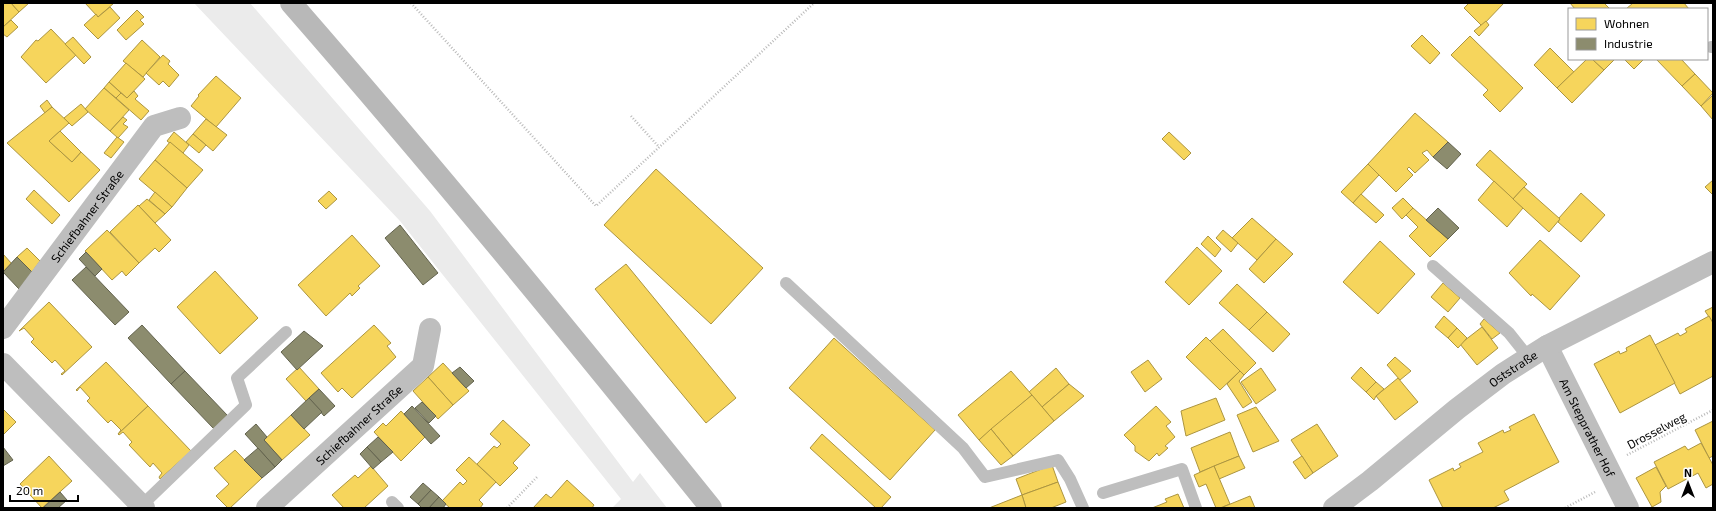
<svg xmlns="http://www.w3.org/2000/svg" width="1716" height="511" font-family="'Exo 2',sans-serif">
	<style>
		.green { fill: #ebebeb }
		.homes { fill: #f6d55c; stroke: #ac9540 }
		.industry { fill: #8c8c6e; stroke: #62624d }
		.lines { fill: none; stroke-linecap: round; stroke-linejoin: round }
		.path { stroke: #b9b9b9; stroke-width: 2.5; stroke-dasharray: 1 2; stroke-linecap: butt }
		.service { stroke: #bebebe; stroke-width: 12 }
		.minor { stroke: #bebebe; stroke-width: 22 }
		.tertiary { stroke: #bebebe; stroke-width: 22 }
		.secondary { stroke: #b8b8b8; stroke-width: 22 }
		.labels { text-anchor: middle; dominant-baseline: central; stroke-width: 4; stroke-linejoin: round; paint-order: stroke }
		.street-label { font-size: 12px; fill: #000; stroke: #fff }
	</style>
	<rect width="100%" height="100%" fill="#fff"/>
	<polygon class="green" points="194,3 250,3 430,211 633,482 640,473 667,508 612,508 621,499 400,221"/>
	<g class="homes">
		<polygon points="3,3 11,3 19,12 3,27"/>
		<polygon points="11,3 29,3 19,12"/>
		<polygon points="85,3 114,3 98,17"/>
		<polygon points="1469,3 1504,3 1482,26 1464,8"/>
		<polygon points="1570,3 1604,3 1610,9 1575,9"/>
		<polygon points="1633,3 1684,3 1689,9 1626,9"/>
		<polygon points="110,7 120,18 98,39 84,25 96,14 98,17"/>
		<polygon points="137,10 144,17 140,20 144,24 126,40 117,30"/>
		<polygon points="11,20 18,27 7,37 3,34 3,27"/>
		<polygon points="1486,21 1489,25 1479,36 1474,31"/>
		<polygon points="51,29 76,55 46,83 21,57 36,40 38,41"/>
		<polygon points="1422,35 1440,53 1430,64 1411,46"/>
		<polygon points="1470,36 1523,88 1500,112 1483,95 1488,90 1451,55"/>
		<polygon points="73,37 91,57 84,64 65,44"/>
		<polygon points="142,40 160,57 143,77 123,61"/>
		<polygon points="1550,48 1574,72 1557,88 1534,65"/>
		<polygon points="163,55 170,61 168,64 179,75 169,87 163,81 159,85 146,73"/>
		<polygon points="1587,59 1592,59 1604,70 1572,103 1557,88"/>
		<polygon points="1592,59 1613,59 1614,60 1604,70"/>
		<polygon points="1624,59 1644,59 1634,69"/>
		<polygon points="1656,59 1681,59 1695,74 1682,86"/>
		<polygon points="126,63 145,79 127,98 109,82"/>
		<polygon points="1695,74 1713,93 1701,106 1682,86"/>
		<polygon points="216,76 241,98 216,127 191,106 199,96 198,95"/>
		<polygon points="109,82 121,93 116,98 104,88"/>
		<polygon points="104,88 129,110 110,131 85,109"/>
		<polygon points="134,91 138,96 135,99 149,111 141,120 116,98 121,93 127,98"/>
		<polygon points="1713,95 1713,120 1701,106"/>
		<polygon points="47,100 52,107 45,113 40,106"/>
		<polygon points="81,104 88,112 72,126 64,118"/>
		<polygon points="52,107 69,123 49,141 72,162 81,152 100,170 69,202 7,143"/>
		<polygon points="1415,113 1448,142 1433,157 1427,150 1422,153 1429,160 1415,173 1409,167 1407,169 1413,175 1396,192 1368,164"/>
		<polygon points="123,117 127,120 123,124 128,127 118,138 110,131"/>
		<polygon points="206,119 227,135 213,151 193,134"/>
		<polygon points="60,131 81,152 72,162 49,141"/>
		<polygon points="174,132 189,145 183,153 167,141"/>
		<polygon points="1169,132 1191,153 1184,160 1162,139"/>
		<polygon points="193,134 206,145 199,153 186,142"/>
		<polygon points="117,137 124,142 111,158 104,153"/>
		<polygon points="170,142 203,170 187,188 155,160"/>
		<polygon points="1490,150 1527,184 1513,199 1476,165"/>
		<polygon points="155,160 187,188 172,207 139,179"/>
		<polygon points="1368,164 1379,175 1353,203 1341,192"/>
		<polygon points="656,169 763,268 711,324 604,225"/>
		<polygon points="1713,180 1713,195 1705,187"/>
		<polygon points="1494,181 1523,208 1507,227 1478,200"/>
		<polygon points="1524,187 1560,219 1549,232 1513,199"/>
		<polygon points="34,190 60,215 52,224 26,199"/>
		<polygon points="329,191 337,199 326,209 318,201"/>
		<polygon points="155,192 172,207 165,214 149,200"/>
		<polygon points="1581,193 1605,215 1581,242 1558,222 1560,219 1559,218"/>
		<polygon points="1361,194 1384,215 1376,223 1353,203"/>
		<polygon points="1403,198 1413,208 1402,219 1392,208"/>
		<polygon points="147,199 165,214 155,223 139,206"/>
		<polygon points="138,205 171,240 159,252 155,248 139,263 110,232"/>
		<polygon points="1413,208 1448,239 1430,257 1409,236 1418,227 1406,215"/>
		<polygon points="1252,218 1276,239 1257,260 1232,238"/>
		<polygon points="107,230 139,263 126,276 122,271 112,280 85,251"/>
		<polygon points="1223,230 1238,243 1231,252 1216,238"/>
		<polygon points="352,235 380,266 358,286 360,288 352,296 350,293 326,316 298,285"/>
		<polygon points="1208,236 1221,249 1215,257 1201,244"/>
		<polygon points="1276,239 1293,254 1264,283 1249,269"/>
		<polygon points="1540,240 1580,276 1550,310 1532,294 1531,296 1509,273"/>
		<polygon points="1380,241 1415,274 1378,314 1343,282"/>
		<polygon points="1197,247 1222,271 1189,305 1165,282"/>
		<polygon points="27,248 40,261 32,272 17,257"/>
		<polygon points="3,254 12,264 3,272"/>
		<polygon points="626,264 736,398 706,423 595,289"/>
		<polygon points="215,271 258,318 220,354 177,307"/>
		<polygon points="1443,283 1460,298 1448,312 1431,297"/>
		<polygon points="1237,284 1267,312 1249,330 1219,303"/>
		<polygon points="49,302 92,347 62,375 61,374 65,371 55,360 52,363 31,342 34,339 24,328 19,331"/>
		<polygon points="1713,307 1713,323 1705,311"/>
		<polygon points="1267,312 1290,334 1273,352 1249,330"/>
		<polygon points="1444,316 1457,328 1448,338 1435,327"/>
		<polygon points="1709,316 1713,323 1713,376 1680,394 1655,345 1678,333 1680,336 1687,332 1685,329"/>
		<polygon points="1484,319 1500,333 1492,339 1480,324"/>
		<polygon points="374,325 391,343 387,346 396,357 352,398 342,388 338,392 321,373"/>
		<polygon points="1482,327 1498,348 1477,365 1460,344"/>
		<polygon points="1457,328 1467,338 1458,348 1448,338"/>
		<polygon points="1223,329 1256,363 1244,375 1210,341"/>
		<polygon points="1650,335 1675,383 1620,413 1594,364 1619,351 1620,354 1627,351 1626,348"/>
		<polygon points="1206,337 1240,371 1220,390 1186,357"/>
		<polygon points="834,338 935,430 890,480 789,388"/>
		<polygon points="1395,357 1411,371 1400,380 1387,365"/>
		<polygon points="1148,360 1162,379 1145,392 1131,372"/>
		<polygon points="106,362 148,406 118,434 121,430 111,420 108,423 87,401 90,398 80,387 77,391 76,390"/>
		<polygon points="443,363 469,391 453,405 428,377"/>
		<polygon points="299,367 319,389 306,401 286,379"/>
		<polygon points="1361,367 1376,382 1366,392 1351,378"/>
		<polygon points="1056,368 1069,384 1042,407 1029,392"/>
		<polygon points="1261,368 1276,390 1256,404 1241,382"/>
		<polygon points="1011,371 1032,395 979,440 958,415"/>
		<polygon points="1240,371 1244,375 1239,381 1252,402 1243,408 1227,384"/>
		<polygon points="428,377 453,405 438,419 413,391"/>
		<polygon points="1398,378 1418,402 1395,420 1376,396"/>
		<polygon points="1376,382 1384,389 1376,396 1374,400 1366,392"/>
		<polygon points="1069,384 1084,396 1054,421 1042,407"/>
		<polygon points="1032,395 1054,421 1013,456 991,429"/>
		<polygon points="1216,398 1225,420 1186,436 1181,411"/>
		<polygon points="148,406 191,451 160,479 159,477 162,473 153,463 150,467 129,445 132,442 123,432 119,435 118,434"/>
		<polygon points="1156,406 1171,422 1166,426 1175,437 1165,446 1168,448 1159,456 1157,453 1149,461 1135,451 1135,446 1124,435"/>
		<polygon points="1256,407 1279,441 1253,452 1237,415"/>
		<polygon points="3,409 16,422 3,435"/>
		<polygon points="401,411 425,437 401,461 374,432 383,423 386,426"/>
		<polygon points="1534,414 1559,462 1504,491 1509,500 1493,508 1443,508 1429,480 1453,468 1454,471 1461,467 1459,464 1483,452 1478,443 1503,430 1504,433 1511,430 1509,427"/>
		<polygon points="291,415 310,435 282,460 264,440"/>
		<polygon points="503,420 530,445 513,463 518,468 500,486 477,464 494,446 497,448 501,444 490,434"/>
		<polygon points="1713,421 1713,456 1709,458 1695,430"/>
		<polygon points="1317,424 1338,456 1313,473 1291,440"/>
		<polygon points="991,429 1013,456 1001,465 979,440"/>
		<polygon points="1230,432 1239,456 1200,472 1191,448"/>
		<polygon points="822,434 891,497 881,508 876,508 810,448"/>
		<polygon points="1701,443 1713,465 1713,484 1706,488 1698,473 1668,489 1654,462 1685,446 1688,450"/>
		<polygon points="235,450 262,478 230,508 228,508 216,496 229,484 214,468"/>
		<polygon points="49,456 72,481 42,508 20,484"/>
		<polygon points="1239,456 1245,468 1219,479 1214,466"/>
		<polygon points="1302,456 1313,473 1305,479 1293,462"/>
		<polygon points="469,457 496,482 479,500 483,504 480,508 450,508 442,501 460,482 463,485 467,481 456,470"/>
		<polygon points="1052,465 1058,482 1022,495 1016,479"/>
		<polygon points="371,466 388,486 364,508 344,508 332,495 355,475 358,478"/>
		<polygon points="1214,466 1230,504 1220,508 1216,508 1206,484 1199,487 1194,475"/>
		<polygon points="1656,467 1666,486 1660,492 1661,502 1652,507 1636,478"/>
		<polygon points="567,480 594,505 592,508 533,508 546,494 551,498"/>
		<polygon points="1058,482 1066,502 1051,508 1026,508 1022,495"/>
		<polygon points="1178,494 1184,508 1152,508 1167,502 1165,499"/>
		<polygon points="1022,495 1026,508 989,508"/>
		<polygon points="1250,496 1255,508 1223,508 1223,507"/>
	</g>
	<g class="industry">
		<polygon points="1448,142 1461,154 1447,169 1433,157"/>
		<polygon points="1438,208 1459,228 1448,239 1426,220"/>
		<polygon points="400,225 438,273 423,285 385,238"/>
		<polygon points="86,252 102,269 95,276 79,259"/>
		<polygon points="17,257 32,272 19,289 3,272"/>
		<polygon points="86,267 129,312 115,325 72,280"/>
		<polygon points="142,325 185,371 171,384 128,338"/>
		<polygon points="304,331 323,346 297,370 281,352"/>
		<polygon points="460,367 474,381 466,388 452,373"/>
		<polygon points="185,371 228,416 214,429 171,384"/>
		<polygon points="319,389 335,406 324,416 309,398"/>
		<polygon points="309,398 322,412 304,429 291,415"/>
		<polygon points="422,402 436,416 429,423 415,408"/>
		<polygon points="412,406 440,436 431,444 404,414"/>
		<polygon points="256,424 267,437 264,440 282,460 275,467 245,434"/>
		<polygon points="378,437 393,452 381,462 367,447"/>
		<polygon points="3,447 13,460 3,466"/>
		<polygon points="367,447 381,462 373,469 360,454"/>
		<polygon points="258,448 275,467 262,478 244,460"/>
		<polygon points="423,483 431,490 418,504 410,497"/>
		<polygon points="431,490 439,497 429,508 422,508 418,504"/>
		<polygon points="60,492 67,500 58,508 43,508"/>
		<polygon points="439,497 446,504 443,508 429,508"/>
	</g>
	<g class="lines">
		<g class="path">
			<polyline points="411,3 596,206 814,3"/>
			<polyline points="631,116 659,147"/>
			<polyline points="1627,455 1713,410"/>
			<polyline points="507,508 538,476"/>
			<polyline points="1565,508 1595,492"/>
		</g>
		<g class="service">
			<polyline points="1711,47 1713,47"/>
			<polyline points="1433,266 1509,333 1529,358"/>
			<polyline points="786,283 963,448 985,477 1058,460 1070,479 1083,508"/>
			<polyline points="1103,493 1182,469 1196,508"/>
			<polyline points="392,502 398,508"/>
			<polyline points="141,506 246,405 237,378 286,332"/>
		</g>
		<g class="minor">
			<path id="s1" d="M 3,328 L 154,126 L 180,118"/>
			<path id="s2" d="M 1547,346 L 1628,508"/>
			<polyline points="3,364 144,508"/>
			<path id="s3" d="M 267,508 L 423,366 L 430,329"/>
		</g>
		<path class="tertiary" id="s4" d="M 1334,508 L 1370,481 L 1457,409 L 1503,374 L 1547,346 L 1713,262"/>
		<path class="secondary" d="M 291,3 C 435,168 574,337 711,508"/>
	</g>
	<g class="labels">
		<g class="street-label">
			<text stroke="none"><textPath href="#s1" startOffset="140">Schiefbahner Straße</textPath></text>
			<text stroke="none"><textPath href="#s4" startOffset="227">Oststraße</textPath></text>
			<text stroke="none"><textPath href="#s3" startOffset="124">Schiefbahner Straße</textPath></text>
			<text stroke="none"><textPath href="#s2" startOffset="91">Am Stepprather Hof</textPath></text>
			<text transform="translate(1656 430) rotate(-28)">Drosselweg</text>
		</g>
	</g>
	<rect width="1716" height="511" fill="none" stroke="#000000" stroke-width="8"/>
	<rect x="1568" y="8" width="140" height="52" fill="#ffffff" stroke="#999999"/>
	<rect x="1576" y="18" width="20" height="12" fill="#f6d55c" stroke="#999999"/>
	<text x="1604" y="28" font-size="12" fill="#000000">Wohnen</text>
	<rect x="1576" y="38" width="20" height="12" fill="#8c8c6e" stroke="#999999"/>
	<text x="1604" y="48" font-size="12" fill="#000000">Industrie</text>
	<g transform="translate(1688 483)" stroke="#ffffff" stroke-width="3" paint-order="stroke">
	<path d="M0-3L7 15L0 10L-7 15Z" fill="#000000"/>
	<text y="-6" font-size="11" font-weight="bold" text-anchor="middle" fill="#000000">N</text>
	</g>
	<path d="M10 495v6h68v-6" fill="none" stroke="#000000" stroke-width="2"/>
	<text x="16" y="495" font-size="12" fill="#000000" stroke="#ffffff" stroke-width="3" paint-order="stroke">20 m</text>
</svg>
